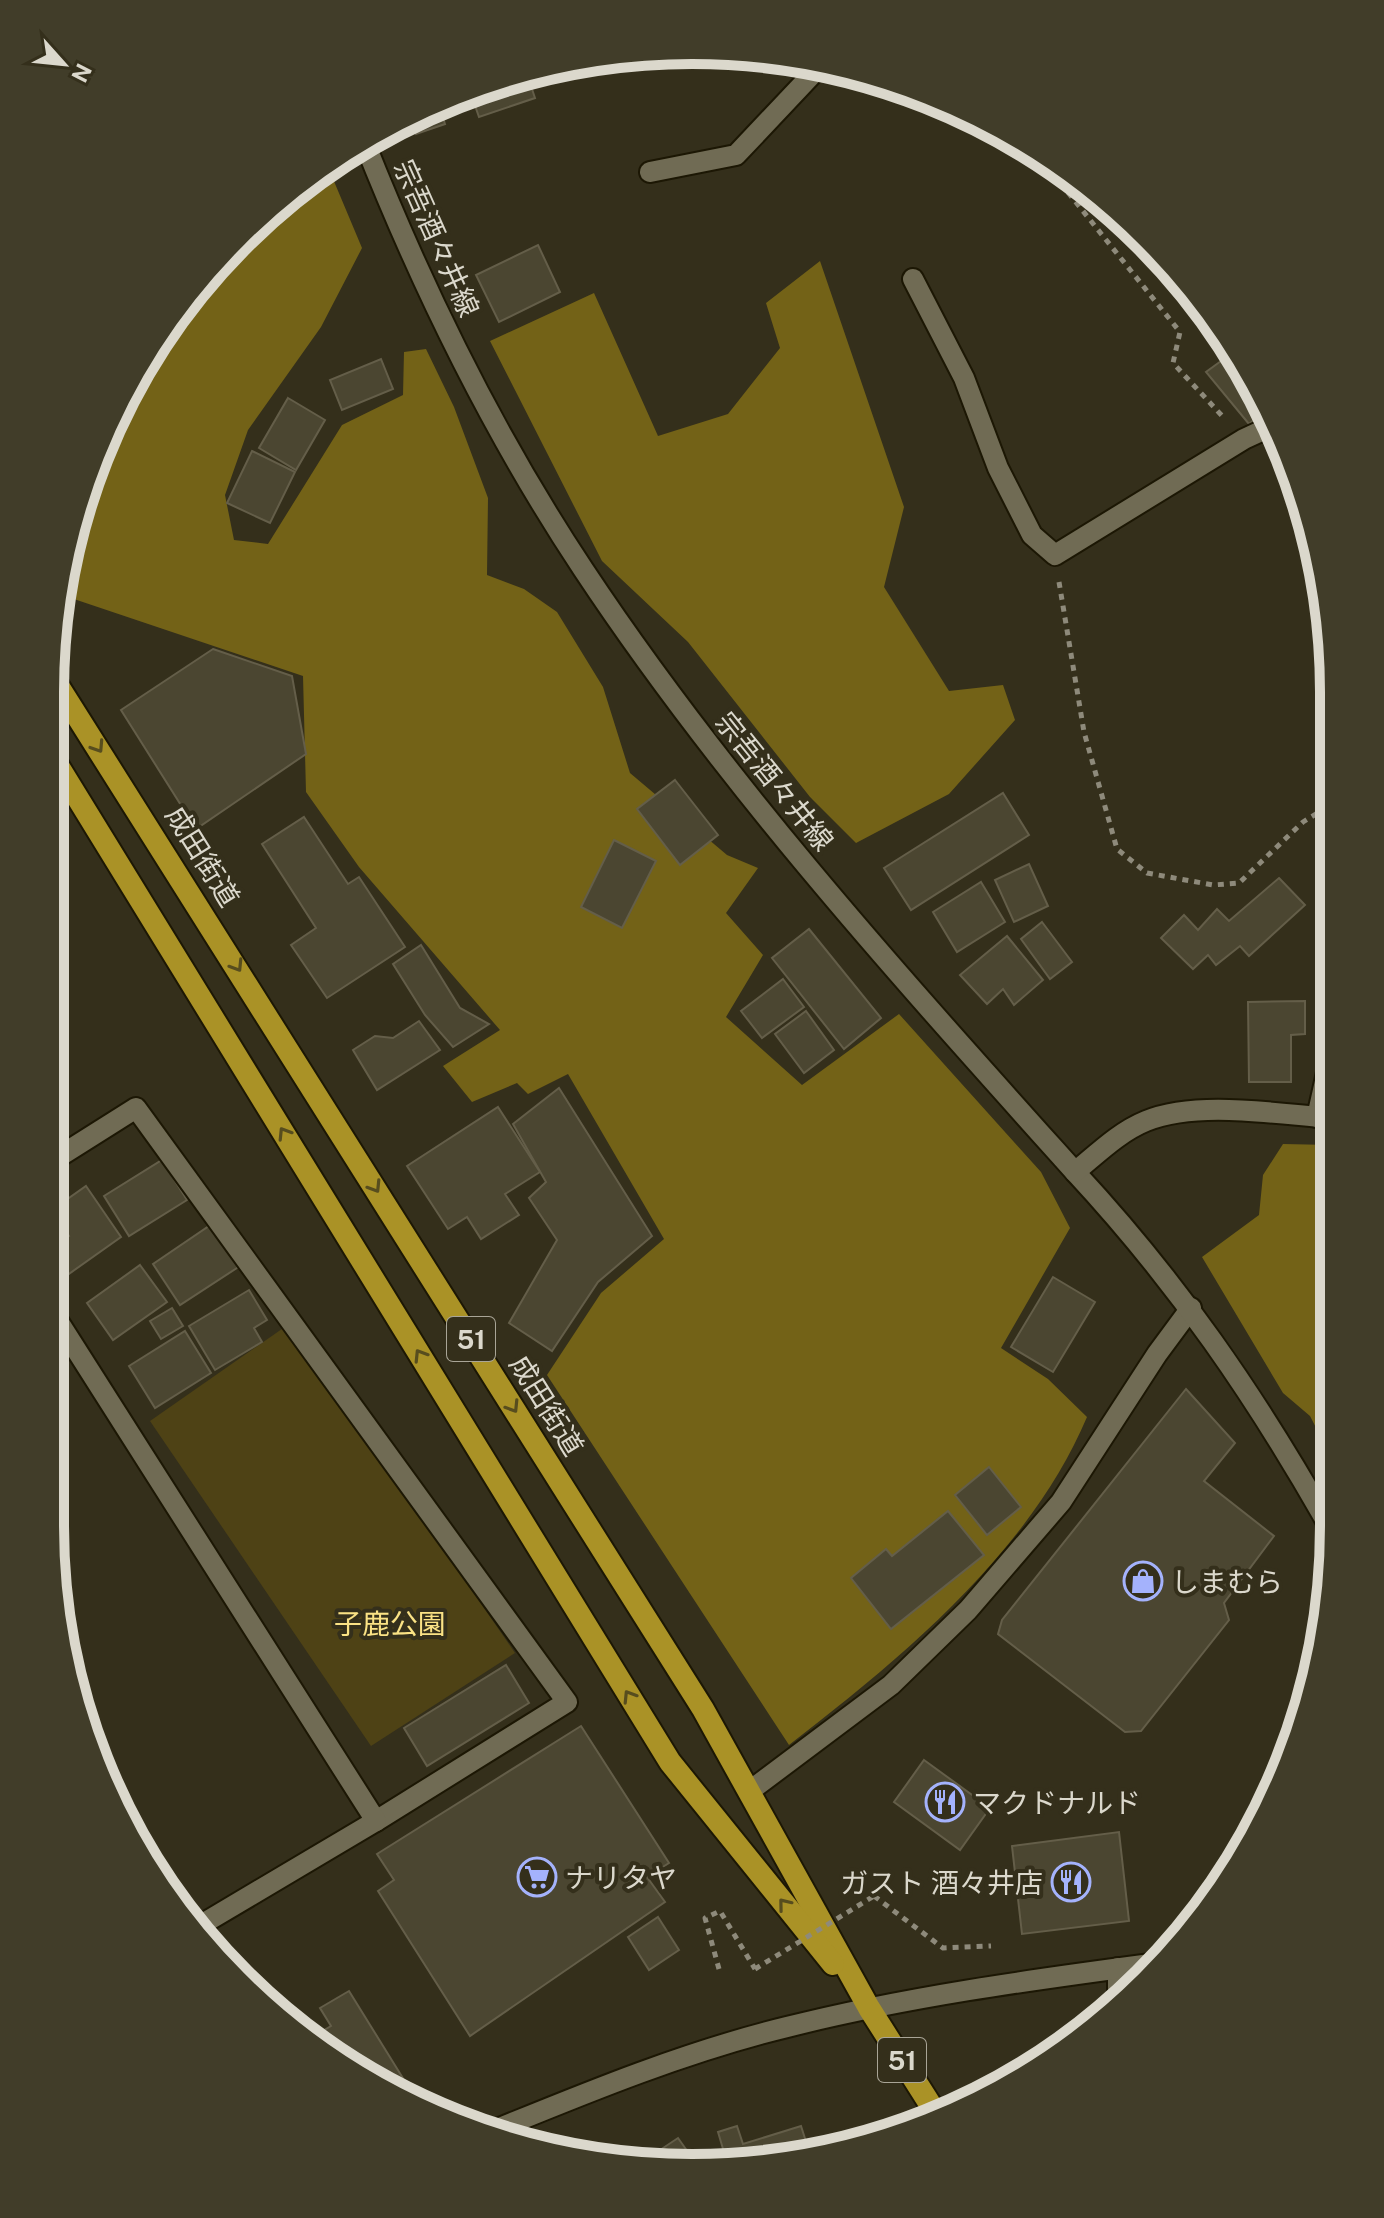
<svg xmlns="http://www.w3.org/2000/svg" width="1384" height="2218" font-family="'Public Sans','Noto Sans JP',sans-serif">
	<style>
		.green { fill: #4e4215 }
		.forest { fill: #736217 }
		.building { fill: #4b4631; stroke: #645e49; stroke-width: 2 }
		.lines { fill: none; stroke-linecap: round; stroke-linejoin: round }
		.service-casing { stroke: #1c1704; stroke-width: 18 }
		.minor-casing { stroke: #1c1704; stroke-width: 24 }
		.tertiary-casing { stroke: #1c1704; stroke-width: 24 }
		.secondary-casing { stroke: #1c1704; stroke-width: 24 }
		.trunk-casing { stroke: #1c1704; stroke-width: 26 }
		.path { stroke: #8e8a7b; stroke-width: 5; stroke-dasharray: 6 6; stroke-linecap: butt }
		.service { stroke: #706b54; stroke-width: 14 }
		.minor { stroke: #706b54; stroke-width: 20 }
		.tertiary { stroke: #706b54; stroke-width: 20 }
		.secondary { stroke: #706b54; stroke-width: 20 }
		.trunk { stroke: #aa9226; stroke-width: 22 }
		.path-bridge { stroke: #8e8a7b; stroke-width: 5; stroke-dasharray: 6 6; stroke-linecap: butt }
		.oneway { stroke: #574d1e }
		.labels { text-anchor: middle; dominant-baseline: central; stroke-width: 8; stroke-linejoin: round; paint-order: stroke }
		.shield { fill: #342f1b; stroke: #a9a597; stroke-width: 2 }
		.shield-label { font-size: 26px; font-weight: bold; fill: #dbd8cc }
		.street-label { font-size: 28px; fill: #dbd8cc; stroke: #342f1b }
		.poi-label { font-size: 28px; fill: #dbd8cc; stroke: #342f1b; text-anchor: start }
		.park-label { font-size: 28px; fill: #fae285; stroke: #342f1b }
		.rim { fill: none; stroke: #dbd8cc; stroke-width: 10 }
	</style>
	<rect width="100%" height="100%" fill="#342f1b"/>
	<polygon class="green" points="289,1324 515,1653 371,1746 150,1421"/>
	<g class="forest">
		<path d="M 328,167 L 362,248 L 321,327 L 248,430 L 225,495 L 234,540 L 268,544 L 342,425 L 403,395 L 404,352 L 426,349 L 454,407 L 488,498 L 487,575 L 524,589 L 557,612 L 603,687 L 630,773 L 727,855 L 758,868 L 726,913 L 763,955 L 726,1017 L 802,1085 L 899,1014 L 1041,1172 L 1070,1228 L 1001,1348 L 1048,1379 L 1087,1417 C 1030,1552 902,1658 789,1745 L 547,1375 L 601,1293 L 664,1239 L 568,1074 L 528,1094 L 517,1083 L 472,1102 L 443,1066 L 500,1030 L 359,867 L 306,792 L 303,676 L 59,594 L 99,446 L 183,301 L 269,209 Z"/>
		<polygon points="820,261 904,507 884,587 949,691 1003,685 1015,720 949,794 856,843 810,797 688,642 602,561 490,341 594,293 658,436 728,414 780,348 766,303"/>
		<polygon points="1283,1144 1331,1145 1329,1453 1310,1416 1283,1393 1202,1257 1259,1215 1263,1175"/>
	</g>
	<g class="building">
		<polygon points="527,74 535,98 479,117 470,91"/>
		<polygon points="439,105 445,124 416,134 410,118"/>
		<polygon points="538,245 560,292 499,322 476,275"/>
		<polygon points="381,359 393,389 342,410 330,380"/>
		<polygon points="1221,361 1229,371 1240,363 1268,408 1249,424 1206,372"/>
		<polygon points="288,398 325,420 296,470 259,448"/>
		<polygon points="252,451 295,472 270,523 227,503"/>
		<polygon points="213,649 292,676 306,754 196,829 121,710"/>
		<polygon points="675,780 718,835 680,865 637,809"/>
		<polygon points="1003,793 1029,835 911,910 884,868"/>
		<polygon points="304,817 348,884 359,877 405,947 327,998 291,945 316,928 262,844"/>
		<polygon points="614,840 656,861 622,928 581,907"/>
		<polygon points="1029,864 1048,906 1014,922 995,880"/>
		<polygon points="1279,878 1305,905 1249,956 1240,946 1216,965 1208,955 1193,969 1161,938 1184,915 1198,930 1217,909 1229,921"/>
		<polygon points="981,882 1005,922 957,952 933,912"/>
		<polygon points="1042,922 1072,962 1050,979 1021,939"/>
		<polygon points="809,929 881,1018 844,1049 772,958"/>
		<polygon points="1007,936 1043,980 1014,1005 1003,989 987,1004 960,975"/>
		<polygon points="421,945 460,1008 489,1024 453,1047 425,1015 393,964"/>
		<polygon points="783,979 804,1007 762,1038 741,1011"/>
		<polygon points="1305,1001 1305,1034 1291,1035 1291,1082 1249,1082 1248,1002"/>
		<polygon points="806,1011 834,1050 804,1073 775,1034"/>
		<polygon points="419,1021 440,1050 377,1090 353,1050 375,1036 393,1038"/>
		<polygon points="559,1088 652,1236 598,1282 552,1351 509,1323 557,1240 529,1198 546,1182 513,1124"/>
		<polygon points="498,1107 540,1172 505,1194 519,1215 481,1239 467,1217 448,1229 407,1166"/>
		<polygon points="162,1160 187,1200 129,1236 104,1196"/>
		<polygon points="86,1186 121,1237 66,1276 52,1255 52,1248 69,1236 52,1210"/>
		<polygon points="212,1224 240,1266 180,1305 153,1264"/>
		<polygon points="140,1265 167,1302 113,1340 87,1303"/>
		<polygon points="1053,1277 1095,1302 1053,1372 1011,1347"/>
		<polygon points="249,1290 267,1320 254,1328 262,1342 215,1370 189,1326"/>
		<polygon points="172,1308 183,1326 161,1339 150,1321"/>
		<polygon points="185,1331 211,1373 155,1408 129,1366"/>
		<polygon points="1186,1389 1235,1443 1204,1481 1274,1536 1224,1603 1229,1620 1141,1731 1125,1732 998,1634 1002,1620"/>
		<polygon points="989,1467 1021,1507 987,1535 955,1495"/>
		<polygon points="948,1511 984,1555 891,1629 851,1578 886,1549 892,1556"/>
		<polygon points="506,1665 529,1703 427,1766 404,1728"/>
		<polygon points="581,1726 669,1863 647,1877 665,1902 470,2036 378,1891 394,1880 377,1854"/>
		<polygon points="924,1760 990,1808 960,1850 894,1802"/>
		<polygon points="1119,1832 1129,1921 1022,1934 1012,1846"/>
		<polygon points="658,1917 679,1950 649,1970 628,1937"/>
		<polygon points="349,1991 414,2096 309,2039 331,2026 320,2008"/>
		<polygon points="737,2126 743,2144 801,2126 809,2151 726,2159 718,2132"/>
		<polygon points="678,2138 695,2162 639,2164"/>
	</g>
	<g class="lines">
		<defs>
			<polyline id="service" points="1183,1925 1215,1893"/>
			<g id="minor">
				<polyline points="650,172 736,155 820,66"/>
				<polyline points="913,279 964,378 998,468 1032,535 1055,555 1244,439 1274,425"/>
				<polyline points="1317,1117 1331,1055"/>
				<polyline points="52,1161 136,1108 567,1702 376,1821"/>
				<polyline points="51,1310 376,1821 199,1926"/>
				<polyline points="751,1790 891,1685 968,1610 1061,1502 1157,1354 1191,1308"/>
				<polyline points="1118,1995 1118,1968"/>
			</g>
			<g id="tertiary">
				<path d="M 1075,1172 C 1177,1282 1255,1395 1329,1526"/>
				<path d="M 485,2134 C 583,2094 684,2052 787,2027 C 906,1997 1030,1980 1151,1964"/>
			</g>
			<path id="secondary" d="M 364,141 C 423,290 494,435 583,569 C 726,785 902,979 1075,1172 C 1097,1154 1119,1132 1146,1121 C 1197,1100 1276,1114 1331,1118"/>
			<g id="trunk">
				<polyline points="55,681 703,1709 869,2008 935,2112"/>
				<polyline points="55,761 670,1762 833,1964"/>
			</g>
		</defs>
		<use href="#service" class="service-casing"/>
		<use href="#minor" class="minor-casing"/>
		<use href="#tertiary" class="tertiary-casing"/>
		<use href="#secondary" class="secondary-casing"/>
		<use href="#trunk" class="trunk-casing"/>
		<g class="path">
			<polyline points="1038,155 1180,332 1173,363 1225,419"/>
			<polyline points="1059,582 1084,732 1117,849 1147,873 1213,885 1239,883 1303,822 1332,804"/>
			<polyline points="874,1896 943,1948 991,1946"/>
			<polyline points="719,1969 705,1918 720,1911 755,1969"/>
		</g>
		<use href="#service" class="service"/>
		<use href="#minor" class="minor"/>
		<use href="#tertiary" class="tertiary"/>
		<use href="#secondary" class="secondary"/>
		<use href="#trunk" class="trunk"/>
		<polyline class="path-bridge" points="755,1969 874,1896"/>
	</g>
	<defs><path id="oneway-chevron" d="M-2-3.5L2.5 0L-2 3.5" fill="none" stroke-width="1.6" stroke-linecap="round" stroke-linejoin="round" transform="scale(2)"/></defs>
	<g class="oneway">
		<use href="#oneway-chevron" transform="translate(98 747) rotate(57)"/>
		<use href="#oneway-chevron" transform="translate(237 966) rotate(58)"/>
		<use href="#oneway-chevron" transform="translate(284 1133) rotate(-122)"/>
		<use href="#oneway-chevron" transform="translate(375 1187) rotate(58)"/>
		<use href="#oneway-chevron" transform="translate(420 1355) rotate(-122)"/>
		<use href="#oneway-chevron" transform="translate(513 1407) rotate(58)"/>
		<use href="#oneway-chevron" transform="translate(629 1696) rotate(-122)"/>
		<use href="#oneway-chevron" transform="translate(784 1904) rotate(-129)"/>
	</g>
	<defs>
		<symbol id="shop-ring" viewBox="-11 -11 22 22"><circle r="9.5" fill="#342f1b" stroke="#a4b2fc" stroke-width="1.5"/><path d="M-5-2.5h2.3a2.7 3.5 0 0 1 5.4 0H5L5.5 6h-11ZM-1.5-2.5h3a1.5 2.3 0 0 0-3 0Z" fill="#a4b2fc"/></symbol>
		<symbol id="restaurant-ring" viewBox="-11 -11 22 22"><circle r="9.5" fill="#342f1b" stroke="#a4b2fc" stroke-width="1.5"/><path d="M-5-6h1v4h1v-4h1v4h1v-4h1v5L-1.5 .5V6h-2V.5L-5-1ZM5-6V6H3V1.5H1.5Q1.5-4 5-6Z" fill="#a4b2fc"/></symbol>
		<symbol id="supermarket-ring" viewBox="-11 -11 22 22"><circle r="9.5" fill="#342f1b" stroke="#a4b2fc" stroke-width="1.5"/><path d="M-6-5.5h2.5l.6 2H6L4.5 2H-2.5L-4.4-4H-6ZM-1.5 3.2a1.3 1.3 0 1 0 .1 0ZM3 3.2a1.3 1.3 0 1 0 .1 0Z" fill="#a4b2fc"/></symbol>
	</defs>
	<g fill-rule="evenodd">
		<use href="#shop-ring" x="1121" y="1559" width="44" height="44"/>
		<use href="#restaurant-ring" x="923" y="1780" width="44" height="44"/>
		<use href="#supermarket-ring" x="515" y="1855" width="44" height="44"/>
		<use href="#restaurant-ring" x="1049" y="1860" width="44" height="44"/>
	</g>
	<g class="labels">
		<g class="shield">
			<rect x="447" y="1317" width="48" height="44" rx="6"/>
			<rect x="878" y="2038" width="48" height="44" rx="6"/>
		</g>
		<g class="shield-label">
			<text x="471" y="1339">51</text>
			<text x="902" y="2060">51</text>
		</g>
		<g class="street-label">
			<text transform="translate(437 238) rotate(66)">宗吾酒々井線</text>
			<text transform="translate(775 781) rotate(51)">宗吾酒々井線</text>
			<text transform="translate(203 856) rotate(58)">成田街道</text>
			<text transform="translate(547 1405) rotate(58)">成田街道</text>
		</g>
		<g class="poi-label">
			<text x="1171" y="1581">しまむら</text>
			<text x="973" y="1802">マクドナルド</text>
			<text x="565" y="1877">ナリタヤ</text>
			<text x="1043" y="1882" text-anchor="end">ガスト 酒々井店</text>
		</g>
		<g class="park-label">
			<text x="390" y="1623">子鹿公園</text>
		</g>
	</g>
	<path d="M0 0H1384V2218H0ZM692 64H692A628 628 0 0 1 1320 692V1526A628 628 0 0 1 692 2154H692A628 628 0 0 1 64 1526V692A628 628 0 0 1 692 64Z" fill="#413d29" fill-rule="evenodd"/>
	<path class="rim" d="M692 64H692A628 628 0 0 1 1320 692V1526A628 628 0 0 1 692 2154H692A628 628 0 0 1 64 1526V692A628 628 0 0 1 692 64Z"/>
	<g transform="translate(64 64) rotate(117)" stroke="#342f1b" stroke-width="6" paint-order="stroke">
	<path d="M0-6L14 30L0 20L-14 30Z" fill="#dbd8cc"/>
	<text y="-12" font-size="22" font-weight="bold" text-anchor="middle" fill="#dbd8cc">N</text>
	</g>
</svg>
